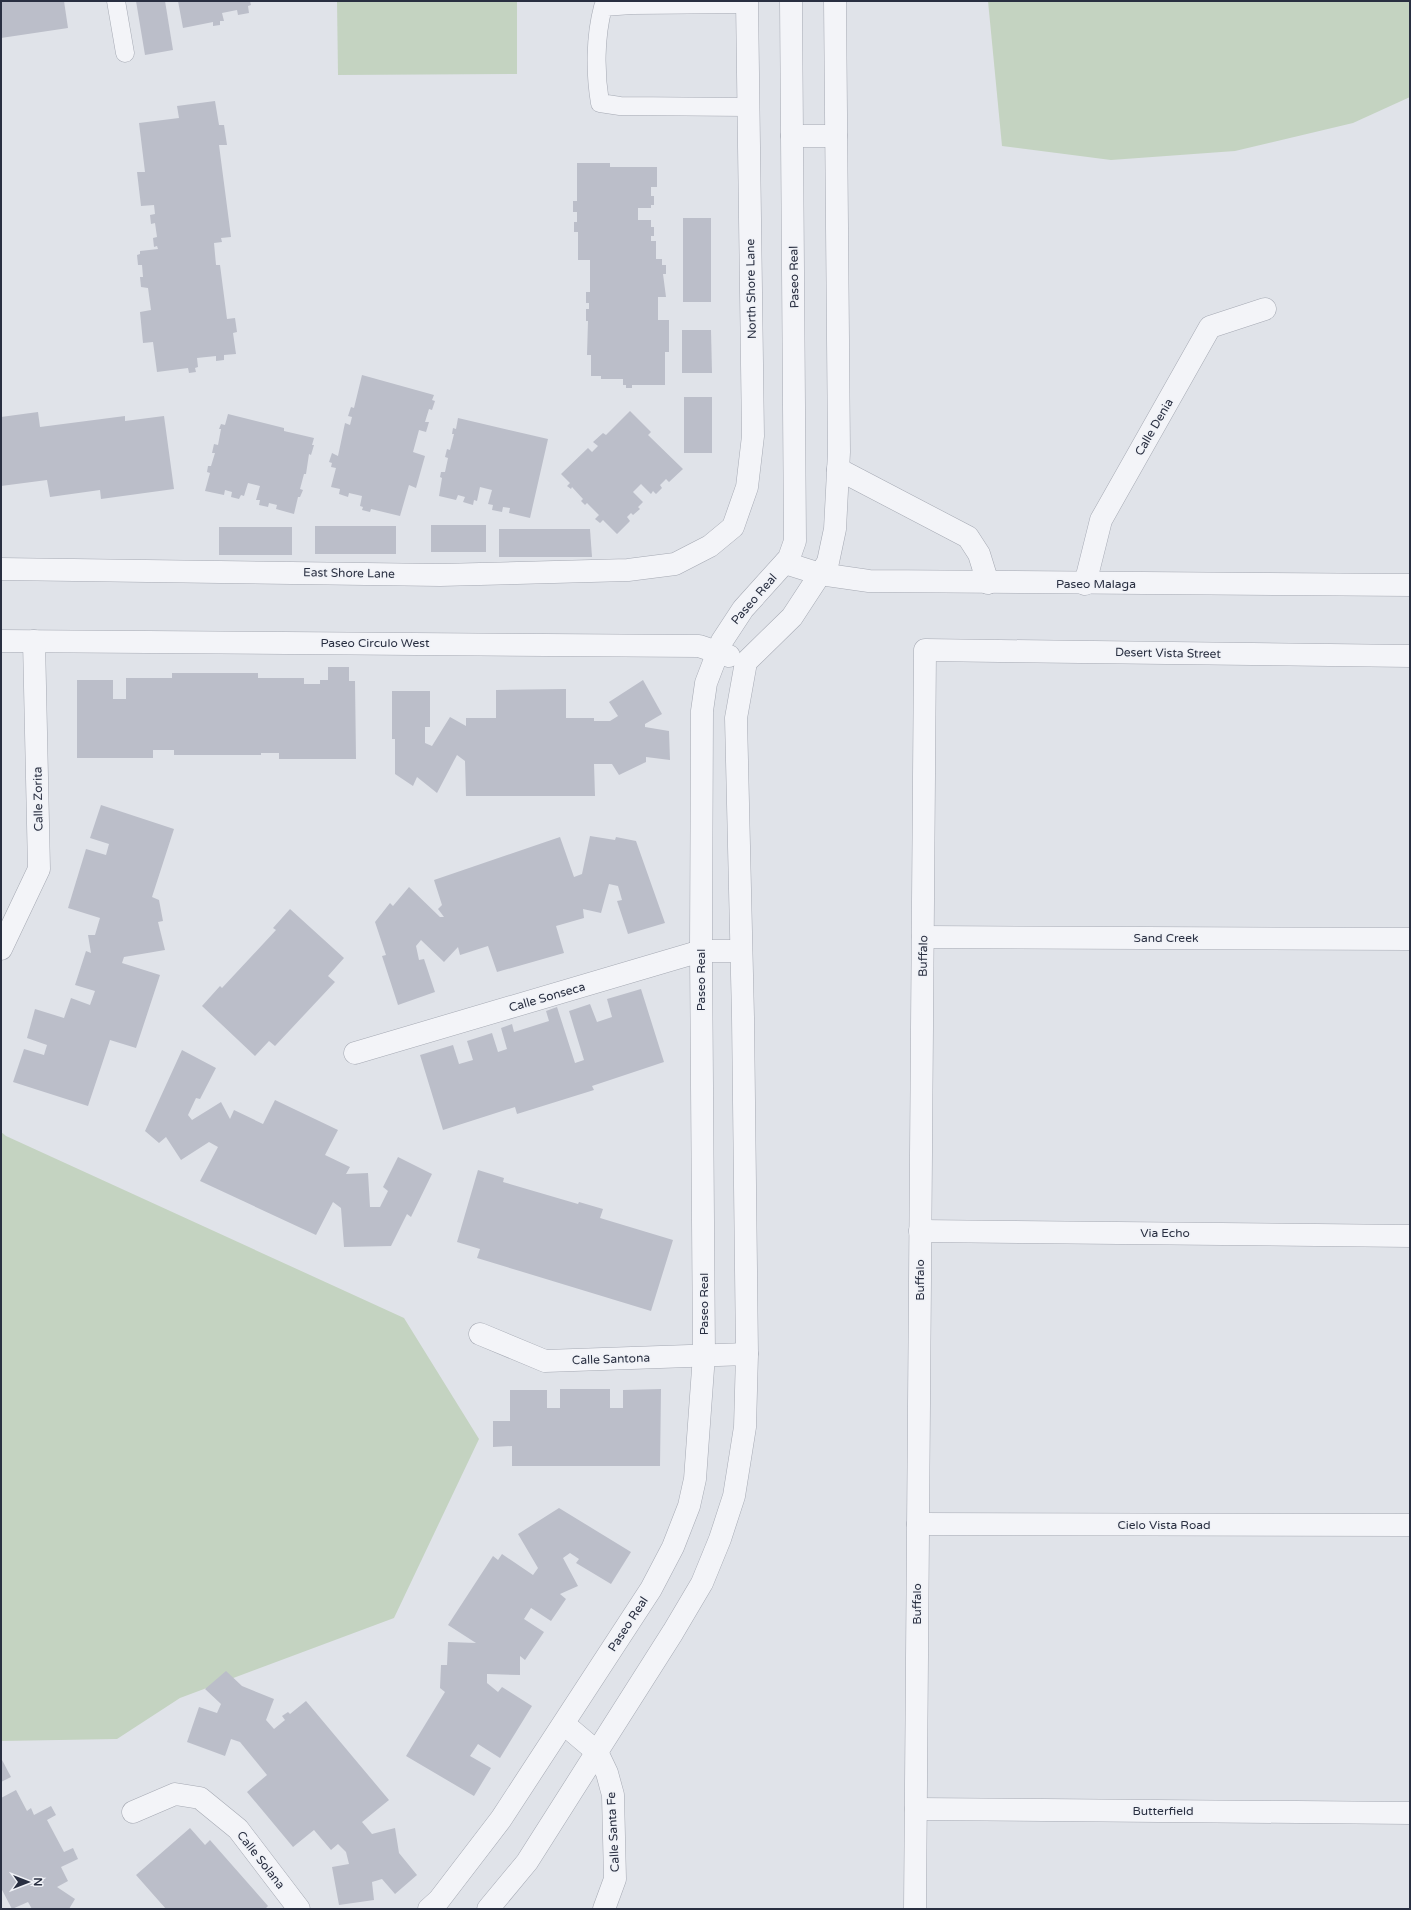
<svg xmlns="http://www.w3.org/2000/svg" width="1411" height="1910" font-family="'Varela Round',sans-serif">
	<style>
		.green { fill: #c4d3c1 }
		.building { fill: #bbbec9 }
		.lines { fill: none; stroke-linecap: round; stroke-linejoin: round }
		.lane-casing { stroke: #a5a9b3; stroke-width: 19 }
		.street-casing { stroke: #a5a9b3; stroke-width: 23 }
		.lane { stroke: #f3f4f8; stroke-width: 18 }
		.street { stroke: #f3f4f8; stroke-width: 22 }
		.labels { text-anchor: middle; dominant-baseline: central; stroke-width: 3; stroke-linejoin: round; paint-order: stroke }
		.street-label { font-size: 12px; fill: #292f41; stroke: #f0f2f7 }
	</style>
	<rect width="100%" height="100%" fill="#e0e3e9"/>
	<g class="green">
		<polygon points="337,1 517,1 517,74 338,75"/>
		<polygon points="988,1 1410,1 1410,97 1353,123 1235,151 1111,160 1002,146"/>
		<polygon points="1,1132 6,1136 404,1318 479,1439 394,1618 180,1698 117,1739 1,1741"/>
	</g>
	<g class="building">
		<polygon points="1,1 64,1 68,28 1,38"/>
		<polygon points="136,1 165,1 173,50 145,55"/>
		<polygon points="178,1 250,1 251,5 248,6 249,13 238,15 237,10 222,13 224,21 220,21 220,25 213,26 213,22 183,28"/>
		<polygon points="215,101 219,125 224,125 227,145 219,145 231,237 221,238 222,242 214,243 216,265 220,265 227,319 235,318 237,332 233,333 236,354 224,355 224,360 216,361 216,356 197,358 198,367 195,368 196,372 189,373 188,368 157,372 153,342 143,343 140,312 151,310 148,288 141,287 140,277 143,277 142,265 138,265 137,255 140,254 140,251 158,249 157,246 154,247 153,238 157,237 155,223 151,224 150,215 155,214 154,205 141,206 137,172 145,172 139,123 179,118 177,106"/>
		<polygon points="577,163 610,163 610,167 657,167 657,187 651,187 651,196 654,196 654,205 651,205 651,208 638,208 638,220 651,220 651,227 654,227 654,236 651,236 651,241 656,241 656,259 662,259 662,265 666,265 666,274 663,274 666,297 658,297 658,320 669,320 669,352 665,352 665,385 632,385 632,388 626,388 626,385 623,385 623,379 601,379 601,376 591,376 591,355 587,355 588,321 586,321 586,309 589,309 589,303 586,303 586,292 590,292 590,260 578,260 578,232 574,232 574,222 577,222 577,212 573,212 573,201 577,201"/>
		<rect x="683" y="218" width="28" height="84"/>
		<polygon points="682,330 711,330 712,373 682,373"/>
		<polygon points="362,375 434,395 432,400 435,401 432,410 429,409 425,422 429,422 426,432 419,430 413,452 425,456 416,488 409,485 400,516 371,509 370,512 362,510 363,507 360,506 362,496 349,493 348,497 339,494 340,489 331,487 336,468 331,467 332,463 329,462 332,453 338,456 345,423 350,425 352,417 348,416 351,407 354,408"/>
		<rect x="684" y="397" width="28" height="56"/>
		<polygon points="630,411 651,432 648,435 683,469 669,482 666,479 660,485 662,488 656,494 653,491 651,494 641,484 633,492 643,502 638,507 640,509 633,515 631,513 627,517 630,521 617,534 603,520 600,523 595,519 599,515 587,503 585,505 581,501 583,499 572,487 571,489 567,486 570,483 561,474 588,448 592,452 598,446 593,442 603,433 606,435"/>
		<polygon points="38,412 40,427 125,416 125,421 164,416 174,489 101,499 100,490 50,497 47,480 1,486 1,417"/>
		<polygon points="228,414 284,428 284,431 314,438 312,445 314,445 311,455 309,454 306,474 304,474 300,489 303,490 300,497 298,497 294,514 276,509 277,505 269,503 268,507 259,505 260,500 256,500 260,486 248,483 244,496 241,495 239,499 231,497 232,492 225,490 224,495 205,491 210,473 207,472 208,466 211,466 215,453 212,453 214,444 218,445 221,429 219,429 221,424 225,425"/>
		<polygon points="458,418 548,439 530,518 509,513 510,508 503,507 502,512 492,510 493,505 488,504 492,490 480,487 477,501 474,500 473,505 463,502 465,497 458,495 456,500 439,496 442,478 440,477 441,472 445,472 448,458 445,457 447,449 450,450 454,434 452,434 453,428 456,429"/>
		<rect x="431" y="525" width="55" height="27"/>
		<rect x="315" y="526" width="81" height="28"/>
		<rect x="219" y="527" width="73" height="28"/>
		<polygon points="499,529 590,529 592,557 499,557"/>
		<polygon points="328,667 349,667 349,681 355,681 356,759 279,759 279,753 261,753 261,755 174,755 174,750 153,750 153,758 77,758 77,680 113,680 113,699 126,699 126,678 172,678 172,673 258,673 258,678 304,678 304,684 320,684 320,680 328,680"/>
		<polygon points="643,680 662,714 645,724 645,727 669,731 670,760 646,757 646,762 619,775 612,764 594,764 595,796 466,796 465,761 457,755 437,793 417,777 413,786 395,774 395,739 392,739 392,691 430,691 430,727 425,727 425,743 432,746 450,717 466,726 466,718 496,718 496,690 566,689 566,718 594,718 594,721 610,721 618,716 609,702"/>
		<polygon points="101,805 174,829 152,897 159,900 163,921 158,922 165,950 124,957 122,963 160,975 136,1048 110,1040 88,1106 13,1082 24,1049 44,1055 47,1045 27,1038 35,1009 64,1018 71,998 90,1005 95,991 75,985 86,951 91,953 88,935 95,935 100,918 68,908 86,849 106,855 109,844 90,838"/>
		<polygon points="590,836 615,840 616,837 636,841 665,923 628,934 617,901 622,900 618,886 609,884 601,913 583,909 584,918 556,926 564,953 497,972 488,946 460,955 458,947 444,962 421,940 416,946 419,960 424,959 435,992 398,1005 382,956 386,955 375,922 390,903 393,906 409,887 440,917 444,917 438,909 442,905 434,880 560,837 574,877 582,874"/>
		<polygon points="290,909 344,958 328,976 335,982 275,1046 269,1041 255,1056 202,1006 220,986 222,988 276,930 273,928"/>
		<polygon points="641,989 664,1062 592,1086 594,1090 517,1114 515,1107 443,1130 420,1055 453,1045 459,1064 473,1060 467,1041 492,1033 498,1052 507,1049 501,1028 512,1024 514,1032 549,1021 546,1011 557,1007 575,1063 584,1060 569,1011 590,1004 597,1022 612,1017 607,999"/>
		<polygon points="182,1050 216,1068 200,1099 196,1098 188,1115 192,1120 221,1102 230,1119 234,1110 263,1124 275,1100 338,1130 325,1155 350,1167 346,1174 368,1173 370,1207 380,1207 388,1191 383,1187 398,1157 432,1174 411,1217 407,1214 391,1246 344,1247 341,1208 333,1202 316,1235 200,1181 218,1147 209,1142 181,1160 166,1137 159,1143 145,1131"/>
		<polygon points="478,1170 504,1178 503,1182 578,1204 579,1202 603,1209 600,1218 673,1240 651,1311 477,1258 480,1249 457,1242"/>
		<polygon points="560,1389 610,1389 610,1408 623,1408 623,1390 661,1389 660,1466 512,1466 512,1446 493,1447 493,1421 510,1421 510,1390 547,1390 547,1408 560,1408"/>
		<polygon points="559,1508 631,1552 611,1584 576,1563 579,1559 570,1553 563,1558 578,1586 560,1594 566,1599 551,1621 531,1608 524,1619 544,1632 525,1660 520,1656 520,1675 487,1674 487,1683 498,1692 502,1687 532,1706 500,1758 478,1744 470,1756 491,1768 474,1796 406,1756 445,1692 440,1688 441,1665 447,1665 448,1642 476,1643 448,1625 493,1556 498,1560 502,1554 533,1575 538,1568 518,1534"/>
		<polygon points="226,1671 242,1686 274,1699 266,1720 274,1729 285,1720 282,1716 288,1712 290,1714 306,1701 389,1800 362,1822 372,1834 395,1828 399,1853 417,1875 395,1894 382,1879 372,1882 374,1900 339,1905 332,1867 349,1864 346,1852 338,1844 331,1850 314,1830 293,1847 247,1792 267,1775 240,1742 231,1739 225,1756 187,1742 199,1707 217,1713 221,1704 205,1689"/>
		<polygon points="1,1758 11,1777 1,1782"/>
		<polygon points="16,1790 27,1811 31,1808 34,1815 51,1806 56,1815 47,1820 64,1852 73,1848 78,1859 61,1867 68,1881 57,1887 75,1899 69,1909 32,1909 28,1902 12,1909 1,1888 1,1798"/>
		<polygon points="190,1828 205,1845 210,1840 268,1906 265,1909 166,1909 136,1875"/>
	</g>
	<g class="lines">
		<defs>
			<g id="lane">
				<polyline points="116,1 125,53"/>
				<path d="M 747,4 L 632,5 L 603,7 C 595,37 595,73 600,103 L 620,106 L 748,107"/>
			</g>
			<g id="street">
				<polyline points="792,136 836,136"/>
				<polyline points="838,469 968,537 979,554 988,583"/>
				<polyline points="785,563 820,574 869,581 1410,585"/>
				<polyline points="1,569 440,575 628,570 675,564 710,546 733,527 747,487 753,436 747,1"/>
				<polyline points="1085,584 1101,520 1210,327 1265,309"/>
				<polyline points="1,641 699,646 729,656"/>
				<polyline points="923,937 1410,939"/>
				<polyline points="1,949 39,869 34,641"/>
				<polyline points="355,1053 701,951 741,951"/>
				<polyline points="920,1231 1410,1236"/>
				<polyline points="480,1334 545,1361 747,1354"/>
				<polyline points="918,1524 1410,1525"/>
				<polyline points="564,1724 597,1752 607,1773 613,1795 615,1879 604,1909"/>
				<polyline points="916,1809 1410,1813"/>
				<polyline points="133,1812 175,1794 200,1798 238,1829 299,1909"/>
				<polyline points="429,1909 439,1900 501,1819 651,1589 673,1547 689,1506 695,1479 704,1355 701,951 702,711 706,683 722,641 743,609 789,558 795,541 791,1"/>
				<polyline points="488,1909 527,1862 673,1632 702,1583 720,1539 734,1496 745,1427 747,1354 743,1017 736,718 746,662 792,617 828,562 835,529 839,452 835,1"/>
				<polyline points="915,1909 925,650 1410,656"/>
			</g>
		</defs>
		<use href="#lane" class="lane-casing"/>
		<use href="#street" class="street-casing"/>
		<use href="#lane" class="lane"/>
		<use href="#street" class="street"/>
	</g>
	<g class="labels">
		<g class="street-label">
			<text transform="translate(794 277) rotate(-91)">Paseo Real</text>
			<text transform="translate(751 289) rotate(-91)">North Shore Lane</text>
			<text transform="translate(1154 427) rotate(-60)">Calle Denia</text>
			<text transform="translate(349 573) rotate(1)">East Shore Lane</text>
			<text x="1096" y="584">Paseo Malaga</text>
			<text transform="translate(754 599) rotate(-49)">Paseo Real</text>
			<text x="375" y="643">Paseo Circulo West</text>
			<text transform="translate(1168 653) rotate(1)">Desert Vista Street</text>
			<text transform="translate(38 799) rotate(-91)">Calle Zorita</text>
			<text x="1166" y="938">Sand Creek</text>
			<text transform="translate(923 956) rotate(-89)">Buffalo</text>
			<text transform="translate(701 980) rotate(-90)">Paseo Real</text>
			<text transform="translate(547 997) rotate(-16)">Calle Sonseca</text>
			<text x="1165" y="1233">Via Echo</text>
			<text transform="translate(920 1280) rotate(-90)">Buffalo</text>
			<text transform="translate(704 1304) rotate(-90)">Paseo Real</text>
			<text transform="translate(611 1359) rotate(-2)">Calle Santona</text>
			<text x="1164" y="1525">Cielo Vista Road</text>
			<text transform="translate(917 1604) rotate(-90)">Buffalo</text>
			<text transform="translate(628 1624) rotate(-57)">Paseo Real</text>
			<text x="1163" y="1811">Butterfield</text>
			<text transform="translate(613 1832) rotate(-93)">Calle Santa Fe</text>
			<text transform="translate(261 1860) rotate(52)">Calle Solana</text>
		</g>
	</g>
	<rect width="1411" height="1910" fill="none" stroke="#292f41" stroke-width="4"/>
	<g transform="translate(28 1882) rotate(90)" stroke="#f0f2f7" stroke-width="3" paint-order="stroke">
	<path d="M0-3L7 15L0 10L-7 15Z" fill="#292f41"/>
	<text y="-6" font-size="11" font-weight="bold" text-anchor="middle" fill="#292f41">N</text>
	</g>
</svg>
